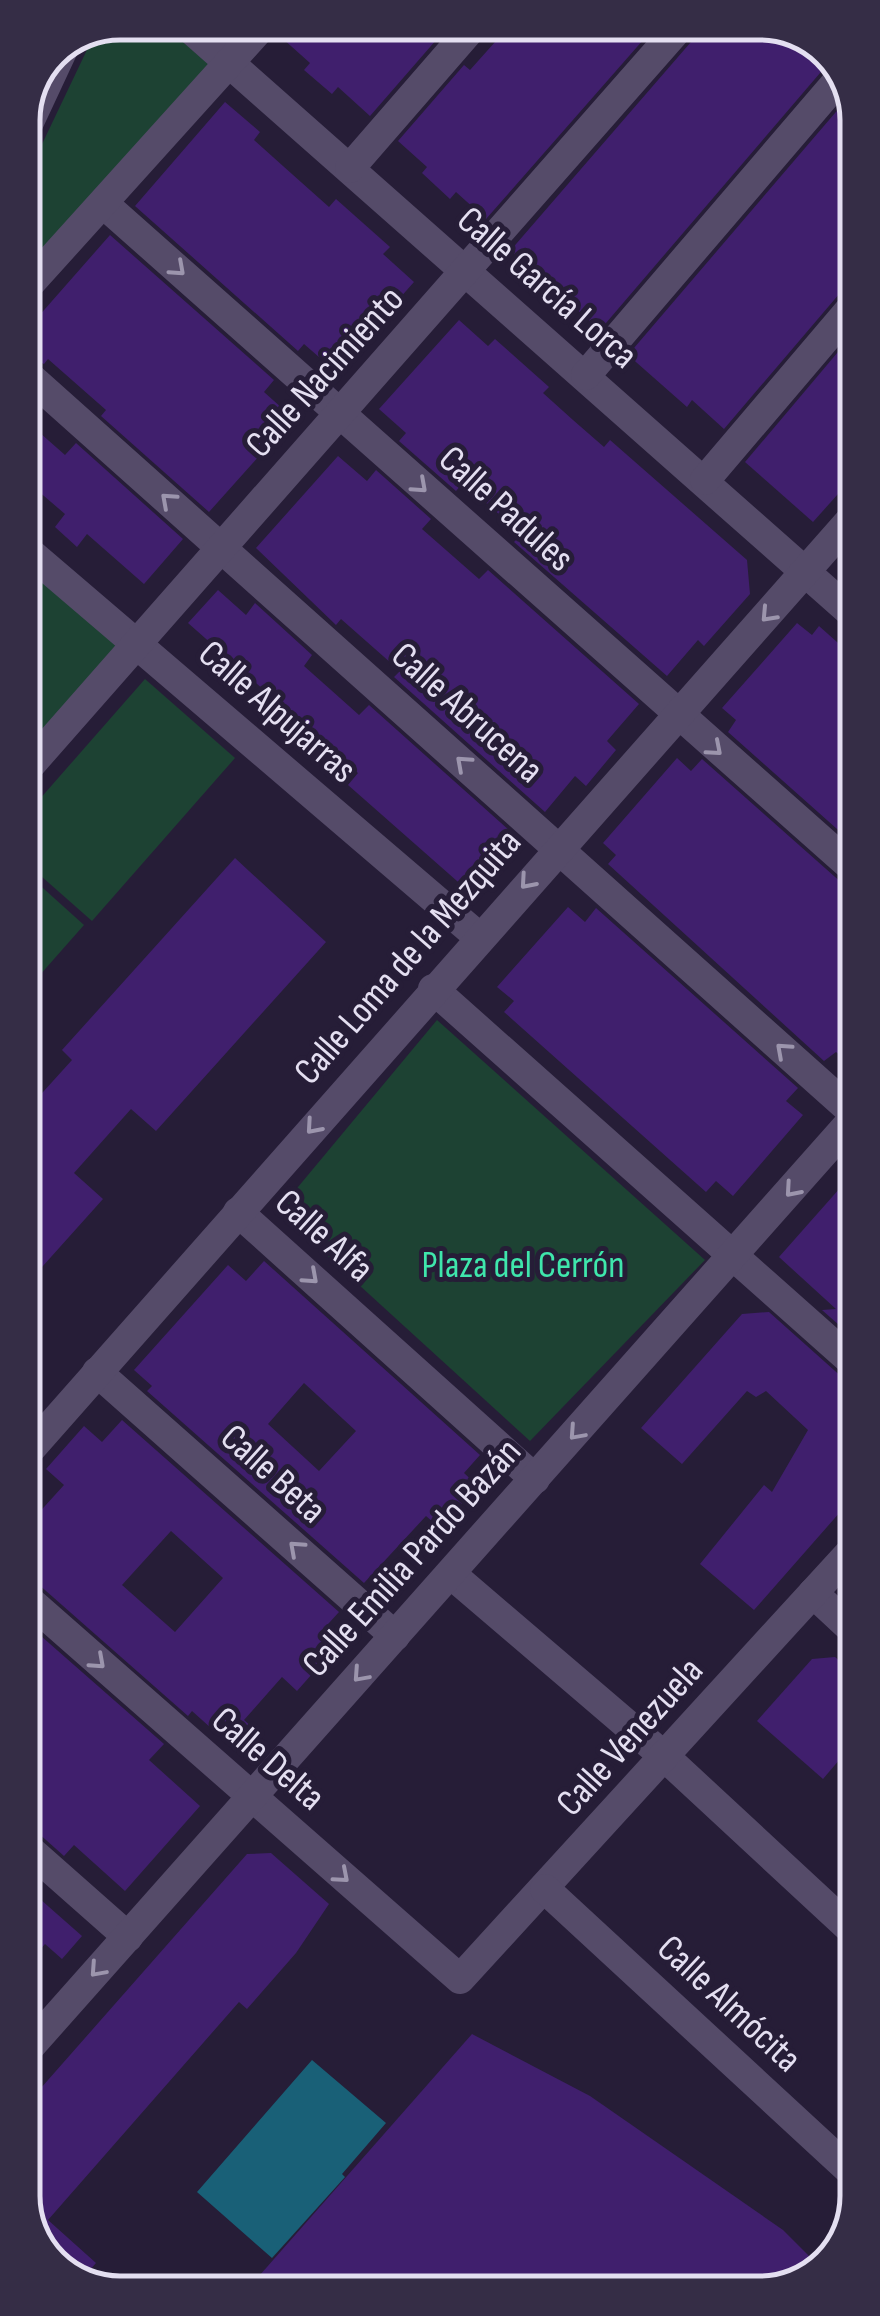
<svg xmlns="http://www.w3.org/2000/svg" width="880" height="2316" font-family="'Sofia Sans Condensed',sans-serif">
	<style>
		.green { fill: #1d4233 }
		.water { fill: #196077 }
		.building { fill: #401f6d; fill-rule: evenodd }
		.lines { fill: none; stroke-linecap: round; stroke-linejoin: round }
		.minor { stroke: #554b69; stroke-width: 30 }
		.oneway { stroke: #9c95ad }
		.labels { text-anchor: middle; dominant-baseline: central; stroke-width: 10; stroke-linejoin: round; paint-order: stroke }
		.street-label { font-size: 38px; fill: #e4dff1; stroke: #261d37 }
		.park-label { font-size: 38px; fill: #3fe6ac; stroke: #261d37 }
		.rim { fill: none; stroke: #e4dff1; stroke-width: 5 }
	</style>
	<rect width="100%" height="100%" fill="#261d37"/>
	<g class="green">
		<polygon points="120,23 161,23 211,66 23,272 23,184 95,33"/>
		<polygon points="23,559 124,642 24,754"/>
		<polygon points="145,679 235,758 92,921 24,861 24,817"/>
		<polygon points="24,871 84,925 24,993"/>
		<polygon points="437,1020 705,1260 530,1441 278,1211"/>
	</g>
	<polygon class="water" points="312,2060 386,2123 342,2174 345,2177 272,2258 197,2192"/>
	<g class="building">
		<polygon points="295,23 419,23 437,39 370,116 338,87 332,94 304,70 310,63 282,38"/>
		<polygon points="512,23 658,23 486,219 456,192 450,199 422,173 427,167 398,141 464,65 470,70"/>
		<polygon points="701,23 715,36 727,23 767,23 784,29 826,66 600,330 510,251 697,35"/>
		<polygon points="853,92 854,287 840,293 724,429 692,400 687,407 628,355"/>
		<polygon points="225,102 260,132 254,140 283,166 329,207 336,199 390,247 383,254 414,282 335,371 304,344 298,351 135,206"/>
		<polygon points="110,235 274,380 264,392 293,418 209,512 101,416 106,410 48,359 44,364 23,353 23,334"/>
		<polygon points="459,320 488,346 495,339 549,387 543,393 573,420 604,447 610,440 747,560 750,594 704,646 698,640 667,676 514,542 522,534 463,483 456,491 399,441 406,433 379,409"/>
		<polygon points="854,333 855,475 813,522 745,462"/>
		<polygon points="23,418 65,455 76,443 183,539 144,584 87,534 77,547 55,527 65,514 23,478"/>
		<polygon points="338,456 367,481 376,470 431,519 422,529 479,579 488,570 639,704 607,741 616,750 586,786 575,776 545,812 394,677 400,671 341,619 336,625 256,548"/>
		<polygon points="218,590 246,615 255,603 312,655 304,666 331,690 359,715 369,705 520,840 474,896 348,785 358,773 188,623"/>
		<polygon points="797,623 812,635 819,626 855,658 855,845 728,732 736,720 722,708"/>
		<polygon points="677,758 691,771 702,759 843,884 855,888 856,1069 836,1052 824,1061 608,864 616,855 603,843"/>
		<polygon points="235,858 326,942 156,1131 131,1109 74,1173 103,1199 25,1286 24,1113 72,1060 62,1050"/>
		<polygon points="568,907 585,922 596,908 798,1088 786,1101 803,1115 733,1196 716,1181 706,1192 504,1012 514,1001 497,987"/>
		<polygon points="856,1170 856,1340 822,1310 836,1309 779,1257"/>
		<path d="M 264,1261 L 480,1455 L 464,1473 L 478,1486 L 440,1528 L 426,1516 L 364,1583 L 147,1391 L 152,1386 L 134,1370 L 228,1265 L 246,1281 ZM 304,1383 L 356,1431 L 319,1471 L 268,1424 Z"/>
		<polygon points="769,1312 844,1379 856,1383 856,1494 754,1610 700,1564 764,1485 772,1492 808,1430 766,1391 756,1397 747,1391 682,1464 641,1428 742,1314"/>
		<path d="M 122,1420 L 339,1612 L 319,1634 L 335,1648 L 297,1691 L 282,1677 L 244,1720 L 260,1734 L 241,1755 L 192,1711 L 188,1716 L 37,1583 L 25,1579 L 25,1528 L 64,1485 L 46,1469 L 84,1426 L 102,1442 ZM 171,1531 L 223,1578 L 175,1632 L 122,1585 Z"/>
		<polygon points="25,1622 164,1744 149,1760 200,1806 125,1891 74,1845 64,1856 37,1832 25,1828"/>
		<polygon points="835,1657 857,1676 857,1739 823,1779 757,1721 812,1659"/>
		<polygon points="271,1853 329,1904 296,1953 247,2009 239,2002 48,2220 96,2263 80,2281 60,2273 26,2222 26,2105 247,1854"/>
		<polygon points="25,1871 39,1884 32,1892 82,1936 62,1959 45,1944 26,1966"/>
		<polygon points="472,2034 590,2096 783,2230 820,2267 786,2290 244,2293"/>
	</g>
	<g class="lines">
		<g class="minor">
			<polyline points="184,23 855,616"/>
			<polyline points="23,135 65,45"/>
			<polyline points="350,168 476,23"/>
			<polyline points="105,205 855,870"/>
			<polyline points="23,291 265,23"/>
			<polyline points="23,371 856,1115"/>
			<polyline points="586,375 842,76"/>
			<polyline points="705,480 854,305"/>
			<polyline points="23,547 479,937"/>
			<polyline points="24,772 683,23"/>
			<polyline points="433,989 856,1365"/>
			<polyline points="238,1212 535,1479"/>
			<polyline points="97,1372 395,1636"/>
			<polyline points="25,1455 855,515"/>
			<polyline points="451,1574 665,1757 857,1935"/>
			<polyline points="813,1593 857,1634"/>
			<polyline points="25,1597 460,1979 856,1546"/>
			<polyline points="25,1846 128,1937"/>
			<polyline points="545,1889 857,2177"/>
			<polyline points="26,2051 856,1116"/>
		</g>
	</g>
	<defs><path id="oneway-chevron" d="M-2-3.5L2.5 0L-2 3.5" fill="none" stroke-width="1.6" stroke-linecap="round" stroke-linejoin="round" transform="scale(2.5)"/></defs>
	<g class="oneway">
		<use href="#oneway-chevron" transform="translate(178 269) rotate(42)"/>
		<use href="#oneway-chevron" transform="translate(420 486) rotate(42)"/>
		<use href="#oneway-chevron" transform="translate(168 500) rotate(-138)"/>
		<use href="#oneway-chevron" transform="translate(768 615) rotate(133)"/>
		<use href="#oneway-chevron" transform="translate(715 749) rotate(41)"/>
		<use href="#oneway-chevron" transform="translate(463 763) rotate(-138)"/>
		<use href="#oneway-chevron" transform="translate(527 882) rotate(131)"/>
		<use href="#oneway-chevron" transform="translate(783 1050) rotate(-138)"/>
		<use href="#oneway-chevron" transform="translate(313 1127) rotate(131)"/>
		<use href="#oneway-chevron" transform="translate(792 1190) rotate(131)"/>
		<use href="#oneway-chevron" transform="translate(311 1277) rotate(42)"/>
		<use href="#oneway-chevron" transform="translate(576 1433) rotate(132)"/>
		<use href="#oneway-chevron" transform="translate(296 1548) rotate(-138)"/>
		<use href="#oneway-chevron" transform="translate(98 1662) rotate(42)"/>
		<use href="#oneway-chevron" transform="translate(360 1675) rotate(132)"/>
		<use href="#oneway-chevron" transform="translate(342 1876) rotate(41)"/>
		<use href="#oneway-chevron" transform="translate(97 1970) rotate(132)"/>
	</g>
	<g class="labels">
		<g class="street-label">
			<text transform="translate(547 288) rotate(41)">Calle García Lorca</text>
			<text transform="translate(325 372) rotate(-48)">Calle Nacimiento</text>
			<text transform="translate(506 509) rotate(42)">Calle Padules</text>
			<text transform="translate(277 712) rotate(41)">Calle Alpujarras</text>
			<text transform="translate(467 713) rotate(42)">Calle Abrucena</text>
			<text transform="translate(408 957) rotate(-49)">Calle Loma de la Mezquita</text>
			<text transform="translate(324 1236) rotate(42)">Calle Alfa</text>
			<text transform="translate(273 1474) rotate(42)">Calle Beta</text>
			<text transform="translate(412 1558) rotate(-48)">Calle Emilia Pardo Bazán</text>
			<text transform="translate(630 1737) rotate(-48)">Calle Venezuela</text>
			<text transform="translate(268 1759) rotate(41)">Calle Delta</text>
			<text transform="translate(729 2004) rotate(43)">Calle Almócita</text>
		</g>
		<g class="park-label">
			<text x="523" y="1265">Plaza del Cerrón</text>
		</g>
	</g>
	<path d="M0 0H880V2316H0ZM120 40H760A80 80 0 0 1 840 120V2196A80 80 0 0 1 760 2276H120A80 80 0 0 1 40 2196V120A80 80 0 0 1 120 40Z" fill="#352d46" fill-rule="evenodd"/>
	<path class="rim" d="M120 40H760A80 80 0 0 1 840 120V2196A80 80 0 0 1 760 2276H120A80 80 0 0 1 40 2196V120A80 80 0 0 1 120 40Z"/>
</svg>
